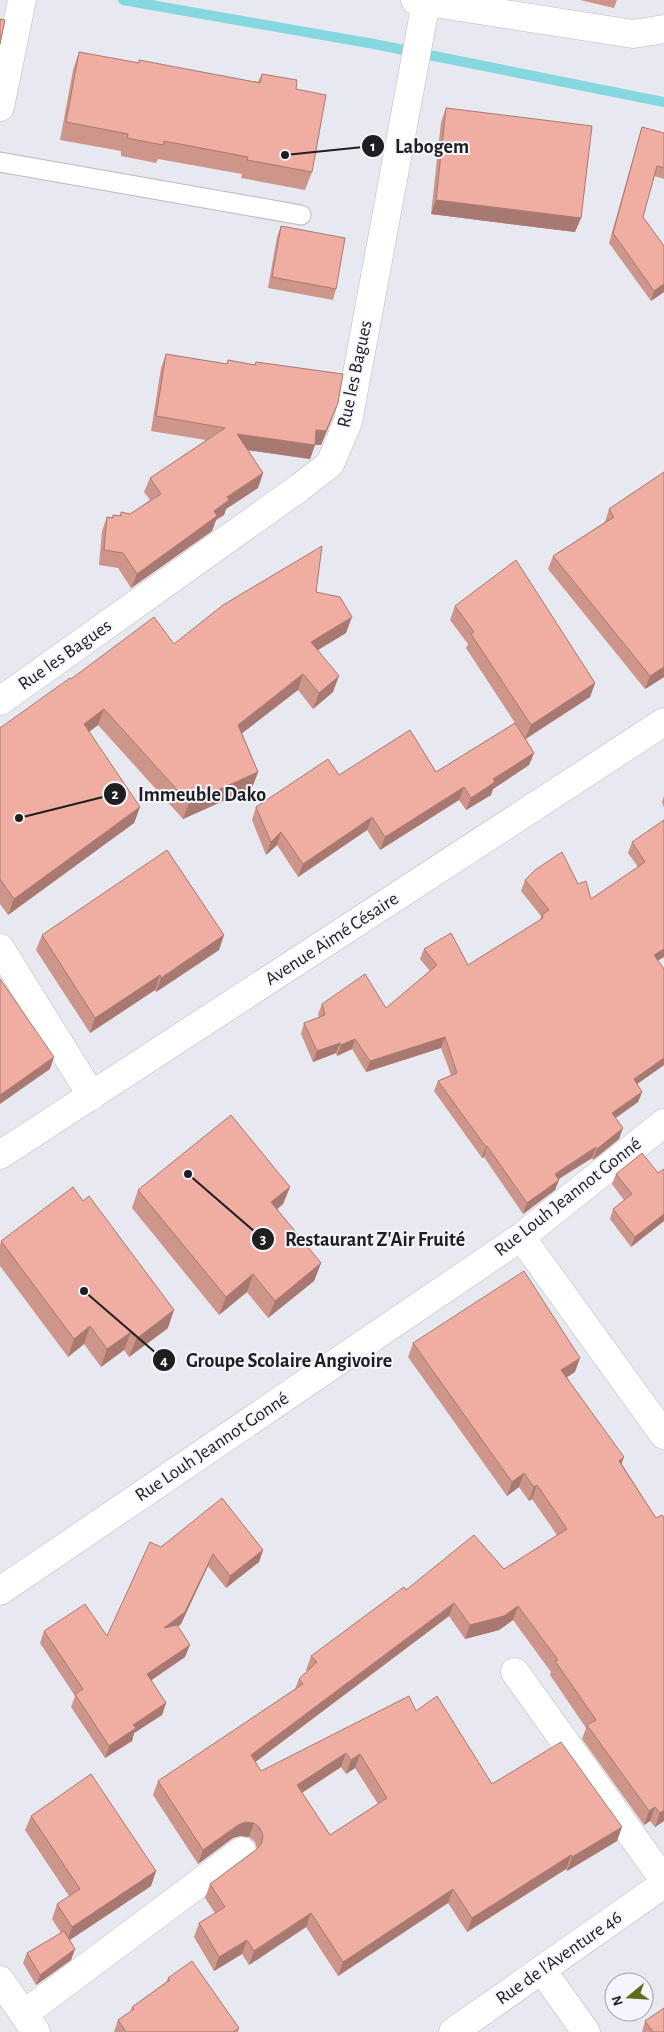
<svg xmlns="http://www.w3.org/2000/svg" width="664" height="2032" font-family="'Alegreya Sans',sans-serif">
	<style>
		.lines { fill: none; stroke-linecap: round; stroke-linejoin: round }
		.stream { stroke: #86d8e0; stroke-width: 10 }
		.service-casing { stroke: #b9b9c1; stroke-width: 21 }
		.minor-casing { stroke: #b9b9c1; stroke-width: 29 }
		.tertiary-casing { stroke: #b9b9c1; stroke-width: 29 }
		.service { stroke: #fff; stroke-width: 19 }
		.minor { stroke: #fff; stroke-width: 28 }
		.tertiary { stroke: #fff; stroke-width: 28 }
		.wall { fill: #ce958a; fill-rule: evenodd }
		.shaded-wall { fill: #a87971 }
		.building { fill: #f0ada1; stroke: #a87971; fill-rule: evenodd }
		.labels { text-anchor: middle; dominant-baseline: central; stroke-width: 4; stroke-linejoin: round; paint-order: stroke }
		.street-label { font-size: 19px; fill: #1f1e21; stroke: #f6f5fe }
		.leader { fill: none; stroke: #1f1e21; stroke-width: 2 }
		.callout-dot { fill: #1f1e21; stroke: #f6f5fe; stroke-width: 2 }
		.mark-label { font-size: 15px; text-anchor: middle; font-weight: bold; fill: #fff }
		.callout-label { font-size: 20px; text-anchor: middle; font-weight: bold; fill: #1f1e21; stroke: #f6f5fe; stroke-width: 4; stroke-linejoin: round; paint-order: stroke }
	</style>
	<rect width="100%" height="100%" fill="#e8e8f1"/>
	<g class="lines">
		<polyline class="stream" points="123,0 374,44 664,102"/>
		<defs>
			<polyline id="service" points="0,162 301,215"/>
			<g id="minor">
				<polyline points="415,0 633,34 664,29"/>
				<polyline points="0,107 22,0"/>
				<polyline points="0,701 299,488 330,464 348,422 426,2"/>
				<polyline points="0,948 92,1096"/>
				<polyline points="521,1237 664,1435"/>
				<polyline points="0,1591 521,1237 664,1123"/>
				<polyline points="515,1672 664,1880"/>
				<polyline points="542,1970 586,2032"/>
				<polyline points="0,1980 36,2032"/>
				<polyline points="24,2014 242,1851"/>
				<polyline points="453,2032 664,1884"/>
			</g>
			<polyline id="tertiary" points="0,1155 664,722"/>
		</defs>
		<use href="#service" class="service-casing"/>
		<use href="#minor" class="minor-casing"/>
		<use href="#tertiary" class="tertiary-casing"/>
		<use href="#service" class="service"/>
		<use href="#minor" class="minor"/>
		<use href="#tertiary" class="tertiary"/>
	</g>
	<g class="wall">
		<polygon points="580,0 617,0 614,8"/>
		<polygon points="79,52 138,63 258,82 262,74 296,89 312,172 305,190 241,178 242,174 158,159 156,163 121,156 121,151 60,140 73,70"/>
		<polygon points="446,108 581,218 575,232 431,214 441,122"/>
		<polygon points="642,127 664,133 664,179 654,176 643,217 664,246 664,292 651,301 609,243 639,137"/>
		<polygon points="281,226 336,289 333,300 268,288 277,237"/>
		<polygon points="166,354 226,364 255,365 256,362 333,417 321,445 315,445 310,459 248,450 263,473 258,488 226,509 224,515 216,520 212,531 131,588 118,568 99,565 102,531 107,517 112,518 113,515 120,516 121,512 130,514 150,500 144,492 150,478 206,440 151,431 161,368"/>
		<polygon points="664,472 664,677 645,689 548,569 553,556 605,522 609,509"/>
		<polygon points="316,592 346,633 317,650 333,692 313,709 298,690 242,733 258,772 252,788 183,819 98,725 89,732 140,807 134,823 8,915 0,904 0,728 71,679 174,644"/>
		<polygon points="455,606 595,683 590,697 526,739 534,753 529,765 493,789 491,795 466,810 459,800 380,850 367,830 298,877 277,845 266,855 252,820 256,807 339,775 436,772 515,723 466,648 468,644 450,620"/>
		<polygon points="664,796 664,808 662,802"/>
		<polygon points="664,820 664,957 658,960 664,1065 637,1084 642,1092 638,1102 616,1118 619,1139 593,1160 592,1158 558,1179 555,1190 523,1214 484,1157 482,1158 434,1091 438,1081 451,1075 441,1048 366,1072 352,1049 337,1056 336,1053 313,1062 301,1034 304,1023 319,1017 318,1014 322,1004 386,1008 430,971 420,959 424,949 468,965 540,920 541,916 521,891 525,880 578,884 591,899 638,867 628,853 632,842"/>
		<polygon points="42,935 224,935 219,950 156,992 155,990 90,1033 36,950"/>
		<polygon points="664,1169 664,1221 631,1247 610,1219 613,1209 624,1200 612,1184 616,1174 658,1173"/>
		<polygon points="290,1187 283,1204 277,1209 321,1263 314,1281 268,1318 247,1292 219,1315 132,1208 138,1190"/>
		<polygon points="1,1241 168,1328 129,1357 124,1350 101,1367 84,1344 68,1357 0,1266 0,1245"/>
		<path d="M 413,1343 L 575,1372 L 567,1377 L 656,1518 L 664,1517 L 664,1821 L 655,1827 L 650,1821 L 644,1825 L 582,1739 L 586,1728 L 550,1675 L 551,1672 L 513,1620 L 499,1630 L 465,1639 L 449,1616 L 255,1762 L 261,1771 L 416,1711 L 492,1784 L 617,1841 L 567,1871 L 566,1869 L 467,1932 L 448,1903 L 338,1976 L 306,1927 L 249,1965 L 242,1954 L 214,1971 L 194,1937 L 199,1923 L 215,1913 L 205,1898 L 210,1884 L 257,1849 L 255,1842 L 249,1837 L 240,1836 L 233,1838 L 198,1864 L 153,1795 L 158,1781 L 295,1689 L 299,1679 L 307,1671 L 306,1670 L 311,1656 L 406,1590 L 504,1569 L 557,1535 L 532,1499 L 529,1501 L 519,1487 L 507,1496 L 408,1357 ZM 341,1767 L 346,1774 L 355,1768 L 378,1804 L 330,1835 L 302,1793 Z"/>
		<polygon points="161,1547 263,1550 259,1562 226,1588 208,1566 181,1624 178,1626 185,1657 151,1680 166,1703 162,1715 134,1733 132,1741 105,1758 71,1707 75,1696 40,1643 44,1631 107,1636"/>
		<polygon points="31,1816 156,1871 151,1886 69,1940 75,1949 71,1960 36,1985 23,1963 27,1953 61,1933 52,1919 57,1904 69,1896 25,1830"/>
		<polygon points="168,1978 239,2028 238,2032 114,2032 118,2020 130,2012 132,2007 166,1982"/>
		<polygon points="645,2021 664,2032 642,2032"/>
	</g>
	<g class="shaded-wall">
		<polygon points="436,200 581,218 575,232 431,214"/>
		<polygon points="664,284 664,292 651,301 654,291"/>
		<polygon points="338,403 321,445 315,445 310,459 232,448 237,434 316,430"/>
		<polygon points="263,473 258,488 226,509 224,515 216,520 212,531 131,588 137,574 214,511 227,497"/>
		<polygon points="352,617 346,633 305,658 311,642"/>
		<polygon points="664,667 664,677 645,689 650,676"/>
		<polygon points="303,674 298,690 232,741 238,725"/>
		<polygon points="339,676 333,692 313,709 319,693"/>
		<polygon points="595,683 590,697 525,739 531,725"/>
		<polygon points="104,709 98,725 78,740 84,724"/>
		<polygon points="534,753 529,765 493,789 491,795 466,810 471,798 493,779"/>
		<polygon points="258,772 252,788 183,819 189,803"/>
		<polygon points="464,787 459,800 380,850 385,837"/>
		<polygon points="140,807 134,823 8,915 14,899"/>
		<polygon points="372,817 367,830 298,877 303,864"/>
		<polygon points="281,832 277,845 266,855 271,842"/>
		<polygon points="224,935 219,950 156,992 161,978"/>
		<polygon points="664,949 664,957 650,965 654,955"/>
		<polygon points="160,975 155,990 90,1033 95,1018"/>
		<polygon points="445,1037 441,1048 366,1072 370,1061"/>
		<polygon points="355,1039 352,1049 337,1056 341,1045"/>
		<polygon points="340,1043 336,1053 313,1062 317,1051"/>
		<polygon points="54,1057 50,1069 0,1104 0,1095"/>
		<polygon points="664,1058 664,1065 630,1089 634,1079"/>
		<polygon points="642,1092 638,1102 608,1123 612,1113"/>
		<polygon points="623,1128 619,1139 593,1160 597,1149"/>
		<polygon points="487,1146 484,1157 482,1158 486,1147"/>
		<polygon points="596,1147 592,1158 551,1184 555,1174"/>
		<polygon points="559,1180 555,1190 523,1214 527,1203"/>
		<polygon points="290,1187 283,1204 265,1220 271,1202"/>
		<polygon points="664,1214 664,1221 631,1247 635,1237"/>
		<polygon points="321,1263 314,1281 268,1318 275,1301"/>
		<polygon points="253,1274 247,1292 219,1315 226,1297"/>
		<polygon points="174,1310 168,1328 129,1357 136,1339"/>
		<polygon points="90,1326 84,1344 68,1357 74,1339"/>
		<polygon points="131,1332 124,1350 101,1367 107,1349"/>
		<polygon points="580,1358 575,1372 556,1384 561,1370"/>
		<polygon points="624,1457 619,1471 619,1461"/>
		<polygon points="524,1473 519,1487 507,1496 512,1482"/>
		<polygon points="537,1485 532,1499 529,1501 534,1487"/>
		<polygon points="263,1550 259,1562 226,1588 230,1576"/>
		<polygon points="213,1554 208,1566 181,1624 160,1640 164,1628"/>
		<polygon points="454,1603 449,1616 246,1769 251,1755"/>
		<polygon points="518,1606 513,1620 499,1630 465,1639 470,1625"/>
		<polygon points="190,1645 185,1657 143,1686 147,1674"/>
		<polygon points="166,1703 162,1715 134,1733 132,1741 105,1758 109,1746 133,1725"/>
		<polygon points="346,1753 341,1767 292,1799 297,1785"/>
		<polygon points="360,1754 355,1768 346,1774 351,1760"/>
		<polygon points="655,1807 650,1821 644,1825 649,1811"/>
		<polygon points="664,1810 664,1821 655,1827 660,1813"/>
		<polygon points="245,1822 254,1823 249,1837 240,1836 233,1838 198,1864 203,1850 238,1825"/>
		<polygon points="622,1827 617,1841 567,1871 572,1857"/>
		<polygon points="571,1855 566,1869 467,1932 472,1918"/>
		<polygon points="156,1871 151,1886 67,1942 72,1927"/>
		<polygon points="453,1889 448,1903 338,1976 343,1962"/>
		<polygon points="311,1913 306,1927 249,1965 254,1951"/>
		<polygon points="247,1940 242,1954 214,1971 219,1957"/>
		<polygon points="75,1949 71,1960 36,1985 40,1975"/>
	</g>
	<g class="building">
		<polygon points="0,19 5,20 0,44"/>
		<polygon points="79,52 139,63 139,60 260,83 262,74 297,80 296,89 326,95 312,172 247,160 248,157 164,141 163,145 127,138 128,134 66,122"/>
		<polygon points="446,108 592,126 581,218 436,200"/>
		<polygon points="642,127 664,133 664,168 657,166 643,217 664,246 664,284 654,291 613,233"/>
		<polygon points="281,226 345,238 336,289 272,277"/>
		<polygon points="166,354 227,364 228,360 255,365 256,362 343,374 338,403 326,431 316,430 315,445 237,434 263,473 227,497 229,500 214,511 217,516 137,574 123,553 104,550 107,517 113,518 113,515 121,516 121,512 130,514 161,494 150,478 225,428 156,416"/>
		<polygon points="664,472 664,667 650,676 553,556 614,517 609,509"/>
		<polygon points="322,546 316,592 340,597 352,617 311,642 339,676 319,693 303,674 238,725 258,772 189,803 104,709 84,724 140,807 14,899 0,879 0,728 70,678 71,679 154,617 174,644 223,605"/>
		<polygon points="516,560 595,683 531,725 471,634 474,632 455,606"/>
		<polygon points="515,723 534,753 493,779 495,782 471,798 464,787 385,837 372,817 303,864 281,832 271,842 256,807 328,759 339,775 410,730 436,772"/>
		<polygon points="664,820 664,949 654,955 664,969 664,1058 634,1079 642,1092 612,1113 623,1128 597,1149 596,1147 555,1174 559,1180 527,1203 487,1146 486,1147 438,1081 457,1073 445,1037 370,1061 355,1039 341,1045 340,1043 317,1051 304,1023 325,1015 322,1004 365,974 386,1008 437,965 424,949 451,933 468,965 543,918 542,915 549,910 525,880 535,870 562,852 578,884 586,881 591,899 645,862 632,842"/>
		<polygon points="167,850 224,935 161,978 160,975 95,1018 42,935"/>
		<polygon points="0,979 54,1057 0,1095"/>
		<polygon points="231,1115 290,1187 271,1202 321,1263 275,1301 253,1274 226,1297 138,1190"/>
		<polygon points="642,1153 658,1173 664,1169 664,1214 635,1237 613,1209 632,1194 616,1174"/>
		<polygon points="73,1187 83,1201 89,1196 174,1310 136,1339 131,1332 107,1349 90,1326 74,1339 1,1241"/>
		<path d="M 524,1271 L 580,1358 L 561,1370 L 624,1457 L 619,1461 L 656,1518 L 662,1515 L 664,1517 L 664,1810 L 660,1813 L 655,1807 L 649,1811 L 587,1725 L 596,1720 L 555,1661 L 558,1660 L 518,1606 L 504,1616 L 470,1625 L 454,1603 L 251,1755 L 261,1771 L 409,1696 L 416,1711 L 437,1696 L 492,1784 L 561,1742 L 622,1827 L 572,1857 L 571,1855 L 472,1918 L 453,1889 L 343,1962 L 311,1913 L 254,1951 L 247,1940 L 219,1957 L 199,1923 L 225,1907 L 210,1884 L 257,1849 L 261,1844 L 263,1836 L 260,1828 L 254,1823 L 245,1822 L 238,1825 L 203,1850 L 158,1781 L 303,1684 L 299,1679 L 317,1662 L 311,1656 L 404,1587 L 406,1590 L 474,1535 L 504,1569 L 567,1529 L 537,1485 L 534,1487 L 524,1473 L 512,1482 L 413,1343 ZM 346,1753 L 351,1760 L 360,1754 L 387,1798 L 330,1835 L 297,1785 Z"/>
		<polygon points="222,1498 263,1550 230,1576 213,1554 185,1612 164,1628 177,1625 190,1645 147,1674 166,1703 133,1725 136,1728 109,1746 75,1694 83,1689 44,1631 85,1604 107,1636 150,1542 161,1547"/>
		<polygon points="91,1774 156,1871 72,1927 57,1904 80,1889 31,1816"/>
		<polygon points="64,1931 75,1949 40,1975 27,1953"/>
		<polygon points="192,1961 239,2028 233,2032 126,2032 118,2020 134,2009 132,2007 170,1980 168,1978"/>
		<polygon points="664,2008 664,2032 653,2032 645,2021"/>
	</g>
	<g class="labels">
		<g class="street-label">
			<text transform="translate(355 374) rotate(-78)">Rue les Bagues</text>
			<text transform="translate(65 655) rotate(-35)">Rue les Bagues</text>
			<text transform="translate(332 939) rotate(-33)">Avenue Aimé Césaire</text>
			<text transform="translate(568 1197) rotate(-38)">Rue Louh Jeannot Gonné</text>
			<text transform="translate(212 1447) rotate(-34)">Rue Louh Jeannot Gonné</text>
			<text transform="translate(559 1958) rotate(-35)">Rue de l'Aventure 46</text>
		</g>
	</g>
	<path class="leader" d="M285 155L373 146M19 818L115 794M188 1174L263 1239M84 1291L164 1360"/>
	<g class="callout-dot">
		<circle cx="285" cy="155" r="5"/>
		<circle cx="19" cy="818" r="5"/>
		<circle cx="188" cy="1174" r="5"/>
		<circle cx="84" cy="1291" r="5"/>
		<circle cx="373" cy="146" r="12"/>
		<circle cx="115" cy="794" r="12"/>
		<circle cx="263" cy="1239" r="12"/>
		<circle cx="164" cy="1360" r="12"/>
	</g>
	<g class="mark-label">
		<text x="373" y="151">1</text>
		<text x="115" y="799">2</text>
		<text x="263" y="1244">3</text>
		<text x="164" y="1366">4</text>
	</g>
	<g class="callout-label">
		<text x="432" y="153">Labogem</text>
		<text x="202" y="801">Immeuble Dako</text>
		<text x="375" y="1246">Restaurant Z'Air Fruité</text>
		<text x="289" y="1367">Groupe Scolaire Angivoire</text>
	</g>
	<g transform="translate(629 1997) rotate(252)"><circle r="24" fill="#f6f5fe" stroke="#a09fa6"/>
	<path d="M0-4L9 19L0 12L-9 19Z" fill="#5d6e1a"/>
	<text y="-8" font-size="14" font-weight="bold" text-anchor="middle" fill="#1f1e21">N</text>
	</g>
</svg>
